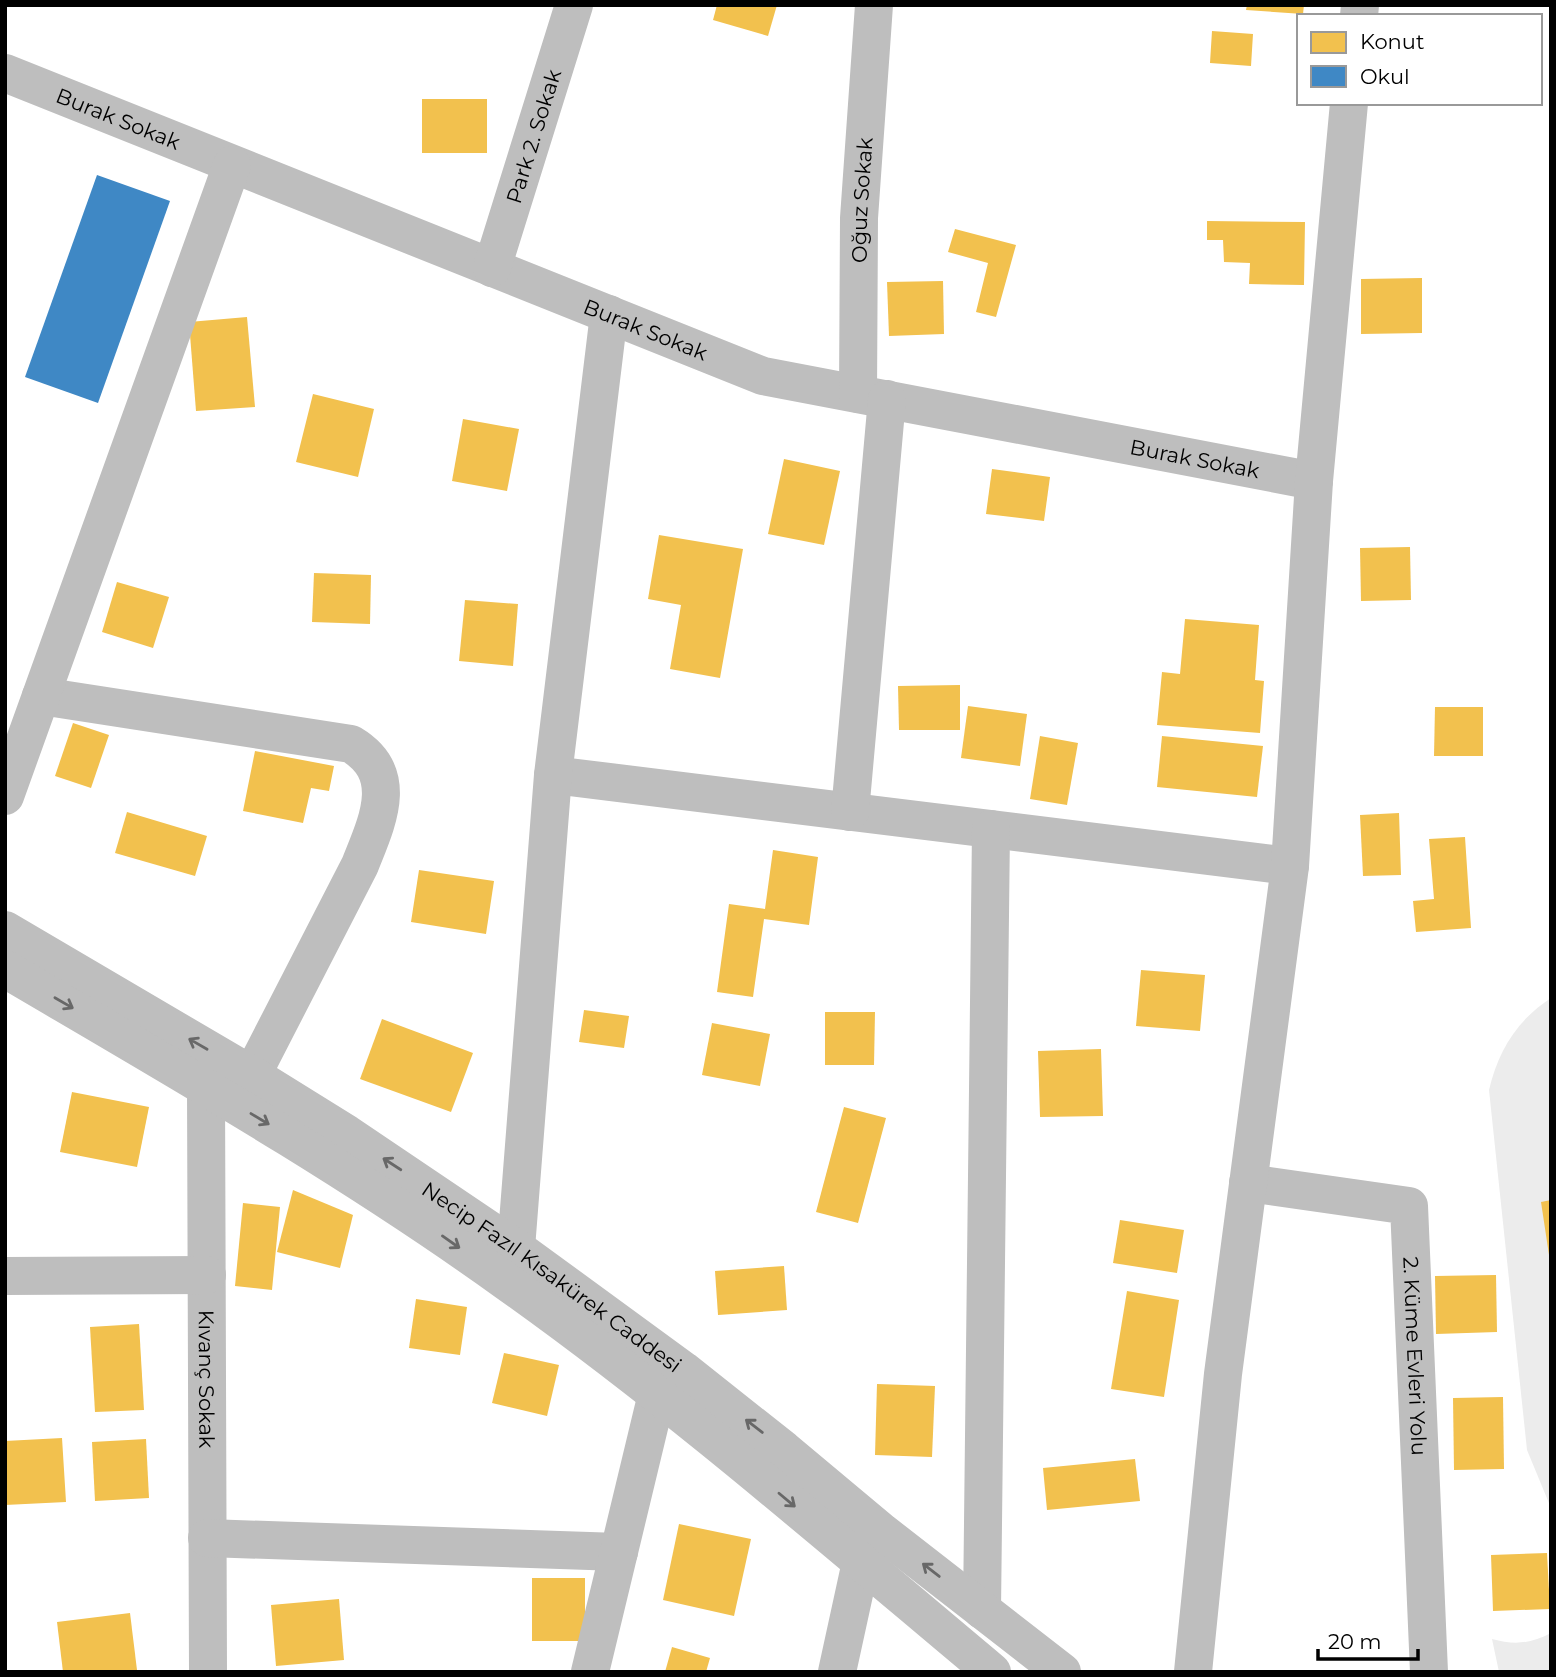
<svg xmlns="http://www.w3.org/2000/svg" width="1556" height="1677" font-family="Montserrat,sans-serif">
	<style>
		.green { fill: #ececec }
		.homes { fill: #f2c14e }
		.schools { fill: #3f88c5 }
		.lines { fill: none; stroke-linecap: round; stroke-linejoin: round }
		.minor { stroke: #bebebe; stroke-width: 38 }
		.tertiary { stroke: #bebebe; stroke-width: 38 }
		.oneway { stroke: #686868 }
		.labels { text-anchor: middle; dominant-baseline: central; stroke-width: 7; stroke-linejoin: round; paint-order: stroke }
		.street-label { font-size: 21px; fill: #000; stroke: #fff }
	</style>
	<rect width="100%" height="100%" fill="#fff"/>
	<g class="green">
		<path d="M 1551,998 L 1551,1508 L 1527,1450 L 1489,1090 C 1498,1051 1517,1020 1551,998 Z"/>
		<path d="M 1551,1633 L 1551,1672 L 1499,1672 L 1492,1639 C 1514,1645 1530,1644 1551,1633 Z"/>
	</g>
	<g class="homes">
		<polygon points="717,5 777,5 768,36 713,20"/>
		<polygon points="1247,5 1304,5 1303,14 1246,10"/>
		<polygon points="1212,31 1253,34 1251,66 1210,63"/>
		<rect x="422" y="99" width="65" height="54"/>
		<polygon points="1207,221 1305,222 1304,285 1249,284 1250,263 1224,262 1223,240 1207,240"/>
		<polygon points="955,229 1016,245 996,317 976,312 988,263 948,252"/>
		<polygon points="1422,278 1422,333 1361,334 1361,279"/>
		<polygon points="943,281 944,334 889,336 887,282"/>
		<polygon points="247,317 255,407 196,411 189,322"/>
		<polygon points="313,394 374,409 358,477 296,462"/>
		<polygon points="463,419 519,429 507,491 452,481"/>
		<polygon points="784,459 840,471 824,545 768,534"/>
		<polygon points="992,469 1050,477 1044,521 986,514"/>
		<polygon points="659,535 743,549 720,678 670,669 681,605 648,599"/>
		<polygon points="1410,547 1411,600 1361,601 1360,548"/>
		<polygon points="314,573 371,575 370,624 312,622"/>
		<polygon points="117,582 169,597 153,648 102,632"/>
		<polygon points="465,600 518,604 513,666 459,661"/>
		<polygon points="1185,619 1259,625 1255,680 1264,681 1260,733 1157,725 1162,672 1180,674"/>
		<polygon points="960,685 960,730 899,730 898,686"/>
		<polygon points="968,706 1027,714 1020,766 961,758"/>
		<polygon points="1435,707 1483,707 1483,756 1434,756"/>
		<polygon points="73,723 109,735 91,788 55,776"/>
		<polygon points="1040,736 1078,743 1067,805 1030,799"/>
		<polygon points="1162,736 1263,746 1257,797 1157,787"/>
		<polygon points="255,751 334,766 329,791 311,788 303,823 243,811"/>
		<polygon points="127,812 207,836 195,876 115,853"/>
		<polygon points="1399,813 1401,875 1363,876 1360,815"/>
		<polygon points="1465,837 1471,928 1416,932 1413,901 1434,899 1429,839"/>
		<polygon points="773,850 818,857 809,925 764,919 753,997 717,992 729,904 765,909"/>
		<polygon points="419,870 494,881 486,934 411,922"/>
		<polygon points="1141,970 1205,975 1200,1031 1136,1026"/>
		<polygon points="584,1010 629,1016 624,1048 579,1042"/>
		<polygon points="825,1012 875,1012 874,1065 825,1065"/>
		<polygon points="382,1019 473,1053 451,1112 360,1079"/>
		<polygon points="712,1023 770,1034 760,1086 702,1075"/>
		<polygon points="1101,1049 1103,1116 1040,1117 1038,1051"/>
		<polygon points="72,1092 149,1107 137,1167 60,1152"/>
		<polygon points="844,1107 886,1118 858,1223 816,1212"/>
		<polygon points="293,1190 353,1215 340,1268 277,1252"/>
		<polygon points="1551,1200 1551,1255 1549,1255 1541,1202"/>
		<polygon points="243,1203 280,1207 272,1290 235,1286"/>
		<polygon points="1120,1220 1184,1230 1177,1273 1113,1263"/>
		<polygon points="784,1266 787,1310 718,1315 715,1271"/>
		<polygon points="1496,1275 1497,1332 1436,1334 1435,1276"/>
		<polygon points="1127,1291 1179,1300 1164,1397 1111,1389"/>
		<polygon points="416,1299 467,1307 460,1355 409,1348"/>
		<polygon points="139,1324 144,1410 95,1412 90,1327"/>
		<polygon points="504,1353 559,1365 547,1416 492,1403"/>
		<polygon points="877,1384 935,1386 932,1457 875,1455"/>
		<polygon points="1503,1397 1504,1469 1454,1470 1453,1398"/>
		<polygon points="62,1438 66,1502 5,1505 5,1441"/>
		<polygon points="146,1439 149,1498 95,1501 92,1442"/>
		<polygon points="1135,1459 1140,1501 1047,1510 1043,1468"/>
		<polygon points="679,1524 751,1539 734,1616 663,1600"/>
		<polygon points="1547,1553 1550,1609 1493,1611 1491,1555"/>
		<rect x="532" y="1578" width="53" height="63"/>
		<polygon points="339,1599 344,1660 276,1666 271,1605"/>
		<polygon points="130,1613 137,1670 63,1672 57,1622"/>
		<polygon points="672,1647 710,1658 706,1672 665,1672"/>
	</g>
	<polygon class="schools" points="97,175 170,201 98,403 25,377"/>
	<g class="lines">
		<g class="minor">
			<path id="s1" d="M 5,73 L 763,376 L 1314,481"/>
			<path id="s2" d="M 492,268 L 574,5"/>
			<path id="s3" d="M 858,394 L 859,218 L 874,5"/>
			<path d="M 41,696 L 351,744 C 401,774 377,822 360,865 L 252,1075"/>
			<polyline points="553,775 1290,866"/>
			<polyline points="5,796 232,165"/>
			<polyline points="850,812 887,399"/>
			<path id="s4" d="M 206,1087 L 208,1672"/>
			<path id="s5" d="M 1248,1183 L 1409,1206 L 1429,1672"/>
			<polyline points="516,1248 553,775 609,314"/>
			<polyline points="5,1276 207,1275"/>
			<polyline points="207,1538 619,1552"/>
			<polyline points="982,1610 991,829"/>
			<polyline points="590,1672 657,1394"/>
			<polyline points="837,1672 861,1562"/>
		</g>
		<g class="tertiary">
			<polyline points="1359,16 1360,5"/>
			<path id="s6" d="M 5,930 L 252,1075 L 347,1134 L 516,1248 L 683,1370 L 784,1450 L 882,1532 L 1062,1672"/>
			<path d="M 5,969 C 175,1069 347,1167 507,1282 C 676,1402 833,1539 992,1672"/>
			<polyline points="1193,1672 1223,1374 1290,866 1314,481 1349,103"/>
		</g>
	</g>
	<defs><path id="oneway-shaft" d="M-6 0H5M1.5-3L5.5 0L1.5 3" fill="none" stroke-width="1.6" stroke-linecap="round" stroke-linejoin="round" transform="scale(1.75)"/></defs>
	<g class="oneway">
		<use href="#oneway-shaft" transform="translate(64 1003) rotate(30)"/>
		<use href="#oneway-shaft" transform="translate(198 1044) rotate(-150)"/>
		<use href="#oneway-shaft" transform="translate(260 1119) rotate(31)"/>
		<use href="#oneway-shaft" transform="translate(392 1164) rotate(-147)"/>
		<use href="#oneway-shaft" transform="translate(451 1242) rotate(35)"/>
		<use href="#oneway-shaft" transform="translate(754 1426) rotate(-142)"/>
		<use href="#oneway-shaft" transform="translate(787 1500) rotate(40)"/>
		<use href="#oneway-shaft" transform="translate(931 1570) rotate(-142)"/>
	</g>
	<g class="labels">
		<g class="street-label">
			<text stroke="none"><textPath href="#s1" startOffset="122">Burak Sokak</textPath></text>
			<text stroke="none"><textPath href="#s2" startOffset="138">Park 2. Sokak</textPath></text>
			<text stroke="none"><textPath href="#s3" startOffset="194">Oğuz Sokak</textPath></text>
			<text stroke="none"><textPath href="#s1" startOffset="690">Burak Sokak</textPath></text>
			<text stroke="none"><textPath href="#s1" startOffset="1256">Burak Sokak</textPath></text>
			<text stroke="none"><textPath href="#s6" startOffset="648">Necip Fazıl Kısakürek Caddesi</textPath></text>
			<text stroke="none"><textPath href="#s5" startOffset="313">2. Küme Evleri Yolu</textPath></text>
			<text stroke="none"><textPath href="#s4" startOffset="292">Kıvanç Sokak</textPath></text>
		</g>
	</g>
	<rect width="1556" height="1677" fill="none" stroke="#000000" stroke-width="14"/>
	<rect x="1297" y="14" width="245" height="91" fill="#ffffff" stroke="#999999" stroke-width="2"/>
	<rect x="1311" y="32" width="35" height="21" fill="#f2c14e" stroke="#999999" stroke-width="2"/>
	<text x="1360" y="49" font-size="21" fill="#000000">Konut</text>
	<rect x="1311" y="66" width="35" height="21" fill="#3f88c5" stroke="#999999" stroke-width="2"/>
	<text x="1360" y="84" font-size="21" fill="#000000">Okul</text>
	<path d="M1318 1649v10h100v-10" fill="none" stroke="#000000" stroke-width="3.5"/>
	<text x="1328" y="1649" font-size="21" fill="#000000" stroke="#ffffff" stroke-width="5" paint-order="stroke">20 m</text>
</svg>
